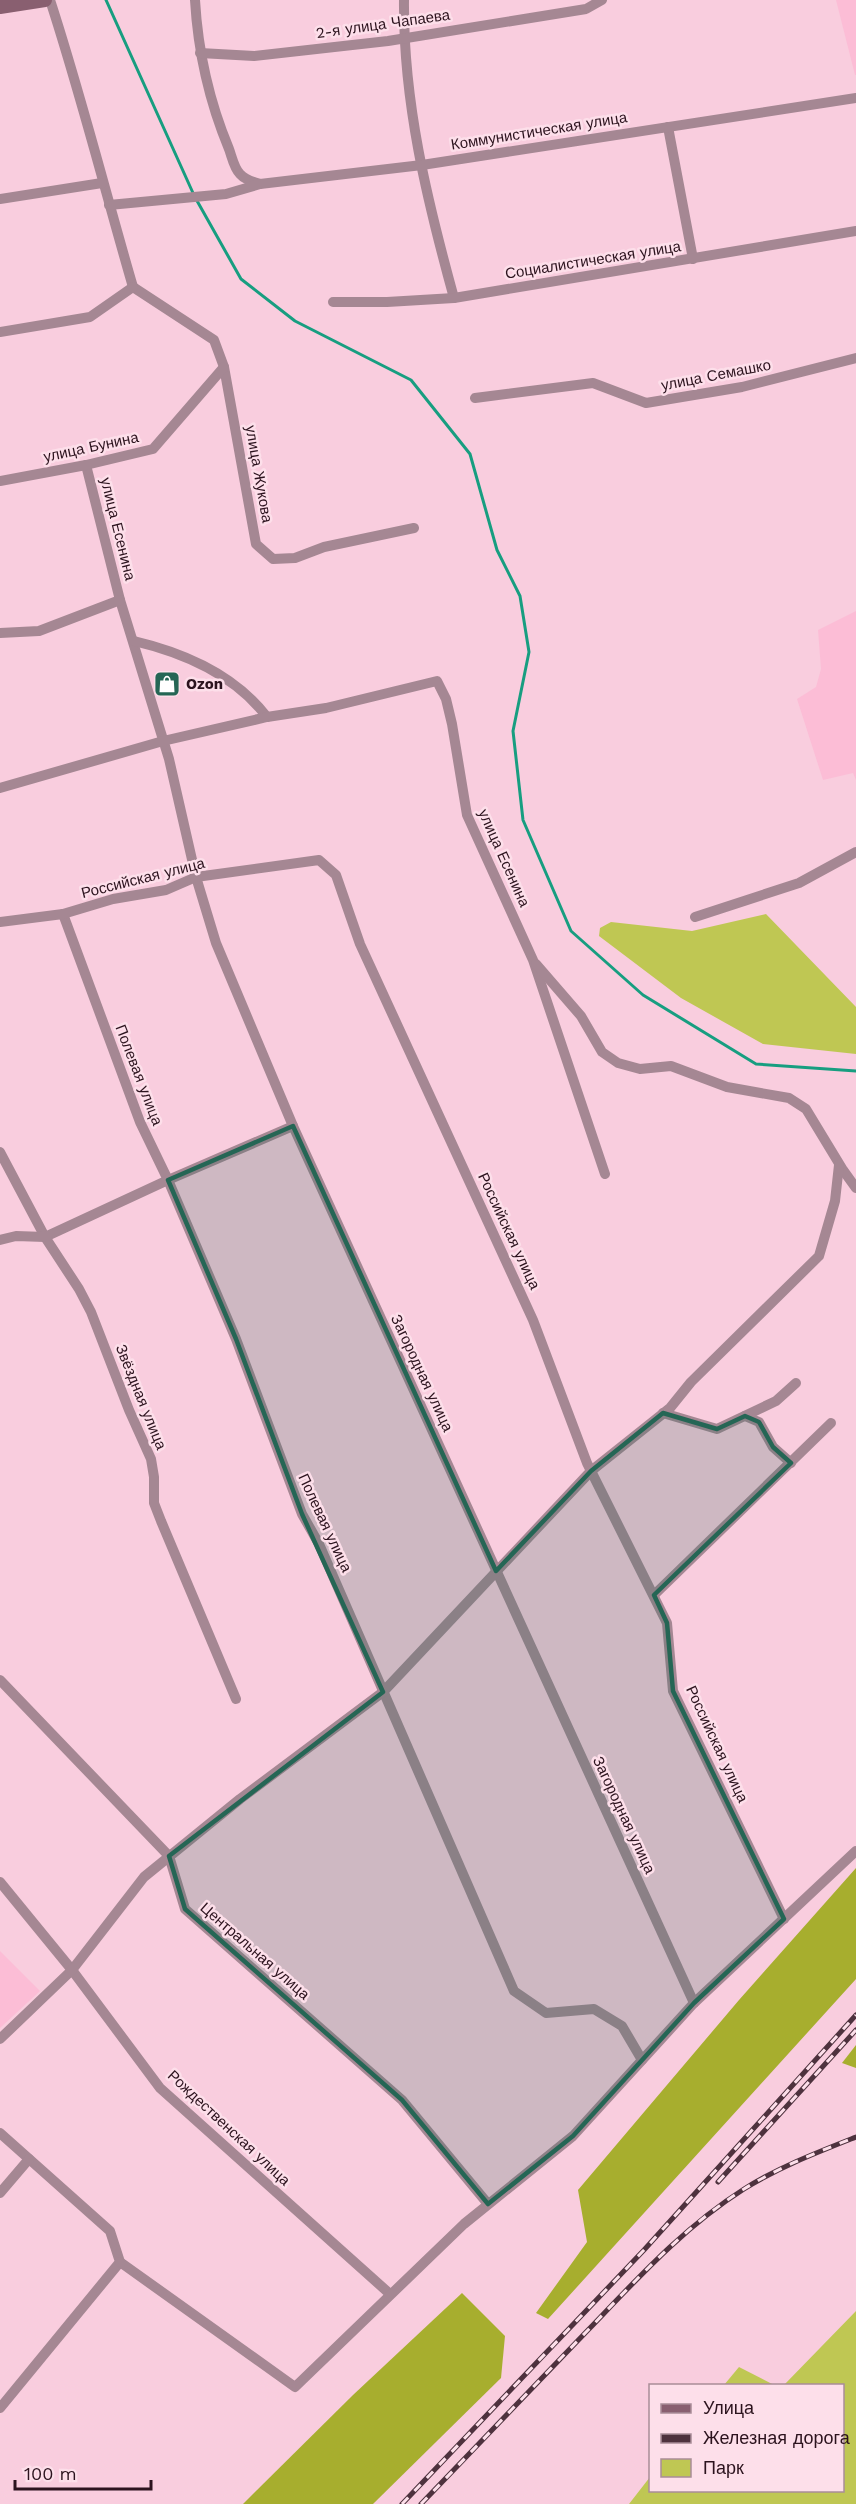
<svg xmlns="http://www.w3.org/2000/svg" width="856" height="2504" font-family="'Work Sans',sans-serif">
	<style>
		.built { fill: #fcbdd6 }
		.green { fill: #bfc753 }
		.forest { fill: #a7ae2e }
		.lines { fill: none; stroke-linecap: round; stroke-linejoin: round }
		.stream { stroke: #179e80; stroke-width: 3 }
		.minor { stroke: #a58793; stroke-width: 10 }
		.secondary { stroke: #895f70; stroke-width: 14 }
		.rail-casing { stroke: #4e323e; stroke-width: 5 }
		.rail { stroke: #fddfea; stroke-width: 3; stroke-dasharray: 9; stroke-linecap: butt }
		.marked { fill: #256655; fill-opacity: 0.2; stroke: #256655; stroke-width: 4.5; stroke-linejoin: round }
		.labels { text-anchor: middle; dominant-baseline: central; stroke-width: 5; stroke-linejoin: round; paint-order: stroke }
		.street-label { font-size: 15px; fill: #2c131e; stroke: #fddfea }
		.poi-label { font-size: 15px; font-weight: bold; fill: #2c131e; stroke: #fddfea; text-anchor: start }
	</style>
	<rect width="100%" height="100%" fill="#f9cdde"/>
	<g class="built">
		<polygon points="836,0 856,0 856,75 855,75"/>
		<polygon points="856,611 856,780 853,773 823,780 797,699 816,687 821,669 818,630"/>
		<polygon points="0,1951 40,1991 0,2028"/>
	</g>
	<g class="green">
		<polygon points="766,914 856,1007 856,1054 763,1044 681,998 599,936 600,928 611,922 692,931"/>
		<polygon points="856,2311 856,2504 629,2504 650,2477 650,2490 842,2490 842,2386 784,2385"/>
		<polygon points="739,2367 774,2385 724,2385"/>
	</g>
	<g class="forest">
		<polygon points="856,1868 856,1979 548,2319 536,2313 587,2242 578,2190 739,2000"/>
		<polygon points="856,2045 856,2068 842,2063"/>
		<polygon points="462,2293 505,2336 501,2378 373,2504 243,2504 353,2395"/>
	</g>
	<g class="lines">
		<g class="stream">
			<polyline points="106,0 193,193"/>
			<polyline points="196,199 241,279 295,321 411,380 470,454 497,550 520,596 529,652 513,731 523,820 571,931 643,995 756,1064 856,1071"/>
		</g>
		<g class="minor">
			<path d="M 50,0 C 81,95 105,191 133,287"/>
			<path d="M 195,0 C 198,52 209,101 229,149 C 232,157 234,168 240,174 C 245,180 253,182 260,184"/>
			<path d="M 404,0 C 403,102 427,200 454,298"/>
			<polyline points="200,53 254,56 388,41 586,9 602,0"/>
			<polyline points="668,127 693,259"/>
			<polyline points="0,199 102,183"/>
			<polyline points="109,205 226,194 260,184 422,165 856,98"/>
			<polyline points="133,287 214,340 224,367 256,544 273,559 295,558 324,547 414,528"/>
			<polyline points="333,302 387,302 454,298 856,231"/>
			<polyline points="0,332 90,317 133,287"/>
			<polyline points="475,398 593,383 646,403 742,387 856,358"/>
			<polyline points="86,465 120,600 169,759 196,877 216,943 293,1126 694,2003"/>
			<polyline points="0,481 86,465 153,449 224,367"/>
			<polyline points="0,633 39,631 120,600"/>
			<path d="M 134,641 C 185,653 235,675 267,717"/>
			<polyline points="0,788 163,741 267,717 326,708 437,681 446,699 452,724 467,815 533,960 605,1174"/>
			<polyline points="63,914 140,1122 168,1180 236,1339 302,1514 319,1544 514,1991 546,2013 594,2009 622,2026 642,2060"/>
			<polyline points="695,917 799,883 856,852"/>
			<polyline points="0,922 63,914 113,899 166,890 196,877 319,860 336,875 360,944 533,1320 587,1463 667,1623 673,1691 784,1919"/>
			<polyline points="536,964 581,1016 602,1052 618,1063 640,1069 671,1066 727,1087 789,1098 806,1109 843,1170 856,1188"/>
			<polyline points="0,1152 45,1237 79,1289 91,1312 129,1410 151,1459 154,1477 154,1503 161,1521 236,1699"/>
			<polyline points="0,1240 16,1236 45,1237 168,1180 293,1126"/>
			<polyline points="663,1413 717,1429 776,1401 796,1383"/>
			<polyline points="745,1416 759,1422 773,1447 791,1463"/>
			<polyline points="654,1595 831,1423"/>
			<polyline points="0,1680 169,1856 185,1909 402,2100 488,2204"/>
			<polyline points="0,1882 72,1970 160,2088 390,2294"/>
			<polyline points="0,2039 72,1970 144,1877 240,1799 383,1692 591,1471 670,1408 691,1382 819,1256 835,1201 839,1165"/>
			<polyline points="0,2133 110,2231 120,2262 0,2408"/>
			<polyline points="0,2193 29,2159"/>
			<polyline points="120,2262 295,2387 464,2224 573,2136 694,2003 856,1851"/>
		</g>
		<polyline class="secondary" points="0,7 45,0"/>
		<defs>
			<g id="rail">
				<polyline points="718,2182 856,2030"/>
				<polyline points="402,2504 644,2250 856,2015"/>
				<path d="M 421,2504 C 477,2446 533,2387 589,2329 C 638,2278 684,2227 744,2189 C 779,2167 818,2152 856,2137"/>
			</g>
		</defs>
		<use href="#rail" class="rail-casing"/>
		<use href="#rail" class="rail"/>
	</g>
	<path class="marked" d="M 293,1126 L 496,1571 L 591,1471 L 663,1413 L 717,1429 L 745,1416 L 759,1422 L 773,1447 L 791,1463 L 654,1595 L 667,1623 L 673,1691 L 784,1919 L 694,2003 L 573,2136 L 488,2204 L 402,2100 L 185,1909 L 169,1856 L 383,1692 L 302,1514 L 236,1339 L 168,1180 Z"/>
	<defs>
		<symbol id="shop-square" viewBox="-11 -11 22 22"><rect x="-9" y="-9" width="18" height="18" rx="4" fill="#256655" stroke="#fddfea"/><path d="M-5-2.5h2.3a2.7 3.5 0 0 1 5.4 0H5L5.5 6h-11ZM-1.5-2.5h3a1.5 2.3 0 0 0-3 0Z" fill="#fff"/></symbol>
	</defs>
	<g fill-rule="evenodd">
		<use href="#shop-square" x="152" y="669" width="30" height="30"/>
	</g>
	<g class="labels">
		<g class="street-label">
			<text transform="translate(383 24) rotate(-8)">2-я улица Чапаева</text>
			<text transform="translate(539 131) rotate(-9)">Коммунистическая улица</text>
			<text transform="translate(593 260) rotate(-9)">Социалистическая улица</text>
			<text transform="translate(716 375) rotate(-11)">улица Семашко</text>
			<text transform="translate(91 447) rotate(-12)">улица Бунина</text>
			<text transform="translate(259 474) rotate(80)">улица Жукова</text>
			<text transform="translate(118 529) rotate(76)">улица Есенина</text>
			<text transform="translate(504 858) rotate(66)">улица Есенина</text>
			<text transform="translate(143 878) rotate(-14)">Российская улица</text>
			<text transform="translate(139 1075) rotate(69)">Полевая улица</text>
			<text transform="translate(509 1231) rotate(65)">Российская улица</text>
			<text transform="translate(422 1373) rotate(65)">Загородная улица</text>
			<text transform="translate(141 1397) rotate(68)">Звёздная улица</text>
			<text transform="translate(325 1523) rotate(65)">Полевая улица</text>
			<text transform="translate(717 1744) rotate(65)">Российская улица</text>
			<text transform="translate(624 1815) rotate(65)">Загородная улица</text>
			<text transform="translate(255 1951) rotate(41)">Центральная улица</text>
			<text transform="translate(229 2128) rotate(43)">Рождественская улица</text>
		</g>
		<g class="poi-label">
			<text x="186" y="684">Ozon</text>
		</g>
	</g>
	<rect x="649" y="2384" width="195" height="108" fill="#fddfea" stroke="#a98d98" stroke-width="1.5"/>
	<rect x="661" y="2404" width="30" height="9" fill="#895f70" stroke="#a98d98" stroke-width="1.5"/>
	<text x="703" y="2414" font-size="18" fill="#2c131e">Улица</text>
	<rect x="661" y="2434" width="30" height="9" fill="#4e323e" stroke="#a98d98" stroke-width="1.5"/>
	<text x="703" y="2444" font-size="18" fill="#2c131e">Железная дорога</text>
	<rect x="661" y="2459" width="30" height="18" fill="#bfc753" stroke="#a98d98" stroke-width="1.5"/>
	<text x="703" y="2474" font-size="18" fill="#2c131e">Парк</text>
	<path d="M15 2480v9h136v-9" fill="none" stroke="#2c131e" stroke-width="3"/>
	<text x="24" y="2480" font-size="18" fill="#2c131e" stroke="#fddfea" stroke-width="4.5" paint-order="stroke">100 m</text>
</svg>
